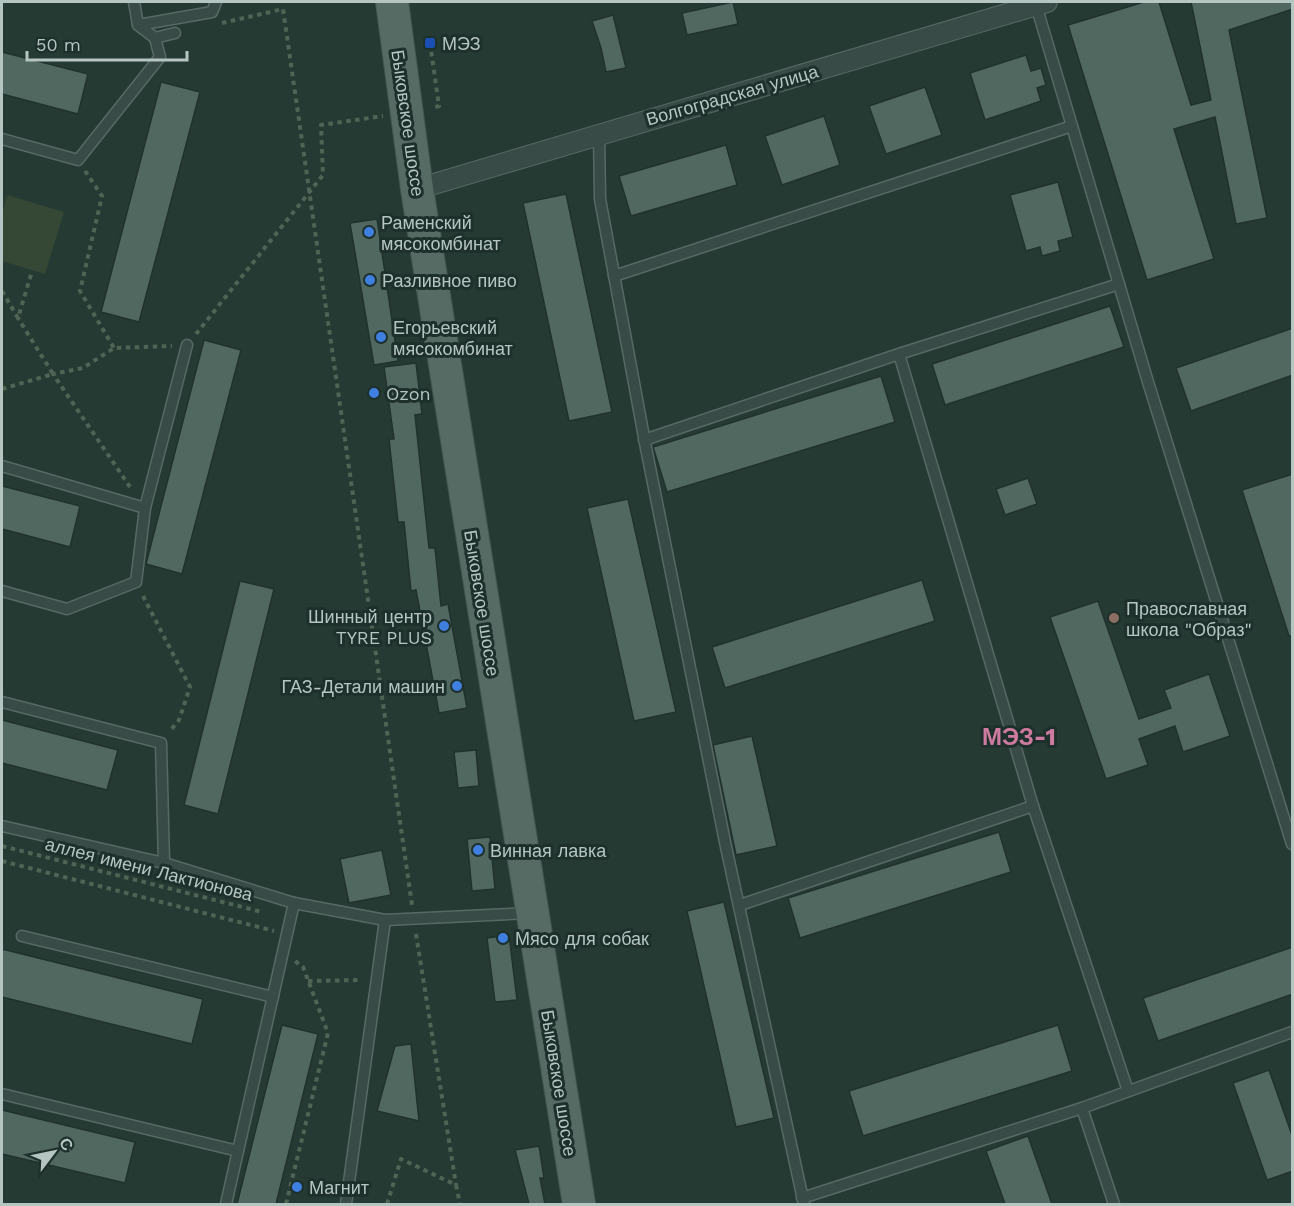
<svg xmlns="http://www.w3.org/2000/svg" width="1294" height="1206" font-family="'Work Sans',sans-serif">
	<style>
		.green { fill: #344835 }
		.building { fill: #516861; stroke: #20322d; stroke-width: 1.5 }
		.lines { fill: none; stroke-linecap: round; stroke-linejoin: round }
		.lane-casing { stroke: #576964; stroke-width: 13 }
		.street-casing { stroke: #576964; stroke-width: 22 }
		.primary-casing { stroke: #455752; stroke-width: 34 }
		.path { stroke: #506456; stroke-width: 4; stroke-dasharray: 4.5 4.5; stroke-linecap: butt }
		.lane { stroke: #394b46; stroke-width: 10 }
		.street { stroke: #394b46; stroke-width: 20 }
		.primary { stroke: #576b65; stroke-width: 32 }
		.transit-dot { fill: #1a4fb4; stroke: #1e302b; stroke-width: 2 }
		.shop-dot { fill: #3f7fe0; stroke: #1e302b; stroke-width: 2 }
		.education-dot { fill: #8d6e63; stroke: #1e302b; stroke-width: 2 }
		.labels { text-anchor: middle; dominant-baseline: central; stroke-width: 6; stroke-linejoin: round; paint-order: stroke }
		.poi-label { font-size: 18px; fill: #b5c6c2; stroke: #1e302b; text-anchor: start }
		.street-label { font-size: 18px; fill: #b5c6c2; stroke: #1e302b }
		.district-label { font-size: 24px; font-weight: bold; fill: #cf7ba0; stroke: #1e302b }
	</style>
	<rect width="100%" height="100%" fill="#263a34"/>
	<polygon class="green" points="7,195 64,212 45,274 2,261 2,213"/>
	<g class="building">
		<polygon points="733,2 738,24 687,35 682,13"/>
		<polygon points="1144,2 1159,2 1191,105 1211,100 1191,2 1293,2 1293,9 1229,30 1267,218 1236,224 1215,117 1174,129 1214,259 1147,280 1068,25"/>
		<polygon points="613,15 626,68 606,72 601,48 592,21"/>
		<polygon points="2,52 88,74 78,114 2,94"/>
		<polygon points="1026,55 1031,71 1041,68 1046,85 1037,88 1041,101 985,120 970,73"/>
		<polygon points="161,82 200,92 139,322 101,312"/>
		<polygon points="925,87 942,135 886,154 869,106"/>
		<polygon points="824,116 840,165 782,185 765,136"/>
		<polygon points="726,145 737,185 631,216 619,176"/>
		<polygon points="1058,182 1073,237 1058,241 1060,251 1042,256 1040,247 1026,251 1010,195"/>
		<polygon points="566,194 612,412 569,421 523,203"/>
		<polygon points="377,219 398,361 374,365 350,223"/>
		<polygon points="1110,306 1124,347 945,405 932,364"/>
		<polygon points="1293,328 1293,375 1191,411 1176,368"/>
		<polygon points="204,340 241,350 182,574 146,564"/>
		<polygon points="416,363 422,414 415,415 429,548 435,548 441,606 448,604 467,708 439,713 416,590 411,591 404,522 398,522 389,439 394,439 384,367"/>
		<polygon points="881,376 895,422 667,492 653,447"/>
		<polygon points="1293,474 1293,636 1289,636 1242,490"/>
		<polygon points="1028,478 1037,504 1005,515 996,489"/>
		<polygon points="2,486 80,506 70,547 2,529"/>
		<polygon points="628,499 676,712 634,721 587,508"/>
		<polygon points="922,580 935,621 725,688 712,647"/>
		<polygon points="240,581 274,589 218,814 184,805"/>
		<polygon points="1098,601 1139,719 1171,708 1164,690 1209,674 1230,736 1183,752 1175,726 1139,739 1148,765 1106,779 1050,617"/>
		<polygon points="2,720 118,750 107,790 2,763"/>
		<polygon points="752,736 777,846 736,855 713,745"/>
		<polygon points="476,750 479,786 458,788 454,752"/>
		<polygon points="999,832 1011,872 800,938 788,898"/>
		<polygon points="490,837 495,889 472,891 467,839"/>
		<polygon points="382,850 391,895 349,903 340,859"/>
		<polygon points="724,902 774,1118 736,1127 687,911"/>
		<polygon points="509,935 517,1000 495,1002 487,938"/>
		<polygon points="1293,947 1293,994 1158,1041 1143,998"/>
		<polygon points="2,949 203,999 192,1044 2,997"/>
		<polygon points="282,1025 318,1034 276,1204 237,1204"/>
		<polygon points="1058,1025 1072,1071 863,1136 849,1091"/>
		<polygon points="411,1044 419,1121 377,1111 395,1046"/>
		<polygon points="1269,1070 1293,1138 1293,1171 1267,1180 1233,1083"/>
		<polygon points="2,1110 135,1142 125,1183 2,1154"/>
		<polygon points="1028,1136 1052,1204 1005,1204 986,1151"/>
		<polygon points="539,1146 544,1178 540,1178 545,1204 529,1204 515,1150"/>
	</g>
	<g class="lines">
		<defs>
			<g id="lane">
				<polyline points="1036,5 1148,382 1292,844"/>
				<polyline points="138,25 212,12 216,2"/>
				<polyline points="155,38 175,33"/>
				<polyline points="599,134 600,199 646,448 726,847 804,1204"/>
				<polyline points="2,139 78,160 160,57 155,38 138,25 134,2"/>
				<polyline points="614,276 1072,126"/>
				<polyline points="899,354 1033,806 1128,1091"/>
				<polyline points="644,440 899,354 1119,284"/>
				<polyline points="2,466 145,508"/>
				<polyline points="2,591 67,609 136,582 145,508 187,345"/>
				<polyline points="2,702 161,743 164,863"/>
				<polyline points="2,826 164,863 294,903 385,920"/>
				<polyline points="740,905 1033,806"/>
				<polyline points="22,936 273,997"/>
				<polyline points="2,1094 238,1151"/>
				<polyline points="1082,1108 1114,1204"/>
				<polyline points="802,1198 1082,1108 1292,1032"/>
				<polyline points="226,1204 294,903"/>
				<polyline points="346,1204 385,920 529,913"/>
			</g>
			<polyline id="street" points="417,189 1047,2"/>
			<polyline id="primary" points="392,2 417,189 579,1204"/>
		</defs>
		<use href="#lane" class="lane-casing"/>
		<use href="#street" class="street-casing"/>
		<use href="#primary" class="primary-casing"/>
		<g class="path">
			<polyline points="222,23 283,9 412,905"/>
			<polyline points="430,43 439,106 432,108"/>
			<polyline points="85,171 102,196 80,291 114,348"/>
			<polyline points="2,291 18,318 32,271"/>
			<polyline points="196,334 323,175 321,125 383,116"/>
			<polyline points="2,389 53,374 18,318"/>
			<polyline points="130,487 53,374 83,368 114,348 172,346"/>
			<polyline points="143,596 190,687 179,720 170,731"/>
			<polyline points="2,846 262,912"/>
			<polyline points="2,861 274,931"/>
			<polyline points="416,934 456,1185"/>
			<polyline points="308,981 362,980"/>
			<polyline points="286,1204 328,1033 303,967 295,961"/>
			<polyline points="387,1204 401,1159 456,1185 460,1204"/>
		</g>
		<use href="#lane" class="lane"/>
		<use href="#street" class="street"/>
		<use href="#primary" class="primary"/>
	</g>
	<rect class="transit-dot" x="424" y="37" width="12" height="12" rx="3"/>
	<g class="shop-dot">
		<circle cx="369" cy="232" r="6"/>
		<circle cx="370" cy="280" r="6"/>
		<circle cx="381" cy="337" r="6"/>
		<circle cx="374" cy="393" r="6"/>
		<circle cx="444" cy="626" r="6"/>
		<circle cx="457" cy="686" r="6"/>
		<circle cx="478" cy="850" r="6"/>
		<circle cx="503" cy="938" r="6"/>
		<circle cx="297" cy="1187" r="6"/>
	</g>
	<circle class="education-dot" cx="1114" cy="618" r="6"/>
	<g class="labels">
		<g class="poi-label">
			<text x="442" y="43">МЭЗ</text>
			<text x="381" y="222">Раменский<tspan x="381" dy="21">мясокомбинат</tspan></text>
			<text x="382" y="280">Разливное пиво</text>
			<text x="393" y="327">Егорьевский<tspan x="393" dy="21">мясокомбинат</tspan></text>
			<text x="386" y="393">Ozon</text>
			<text x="1126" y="608">Православная<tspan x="1126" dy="21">школа "Образ"</tspan></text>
			<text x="432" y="616" text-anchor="end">Шинный центр<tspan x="432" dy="21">TYRE PLUS</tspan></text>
			<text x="445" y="686" text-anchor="end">ГАЗ-Детали машин</text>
			<text x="490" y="850">Винная лавка</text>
			<text x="515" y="938">Мясо для собак</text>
			<text x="309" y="1187">Магнит</text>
		</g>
		<g class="street-label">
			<text transform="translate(732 95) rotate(-16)">Волгоградская улица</text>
			<text transform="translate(408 123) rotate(82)">Быковское шоссе</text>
			<text transform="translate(482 603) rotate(81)">Быковское шоссе</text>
			<text transform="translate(149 869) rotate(14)">аллея имени Лактионова</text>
			<text transform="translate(559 1083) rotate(81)">Быковское шоссе</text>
		</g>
		<g class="district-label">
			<text x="1019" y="737">МЭЗ-1</text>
		</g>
	</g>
	<rect width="1294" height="1206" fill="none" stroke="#b5c6c2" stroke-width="6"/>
	<g transform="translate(54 1152) rotate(58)" stroke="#1e302b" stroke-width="4.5" paint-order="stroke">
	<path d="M0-4.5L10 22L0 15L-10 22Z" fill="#b5c6c2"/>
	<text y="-9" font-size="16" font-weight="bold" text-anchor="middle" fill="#b5c6c2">С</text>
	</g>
	<path d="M27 51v9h160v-9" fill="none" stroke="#b5c6c2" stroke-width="3"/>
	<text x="36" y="51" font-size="18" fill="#b5c6c2" stroke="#1e302b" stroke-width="4.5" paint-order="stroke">50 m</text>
</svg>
